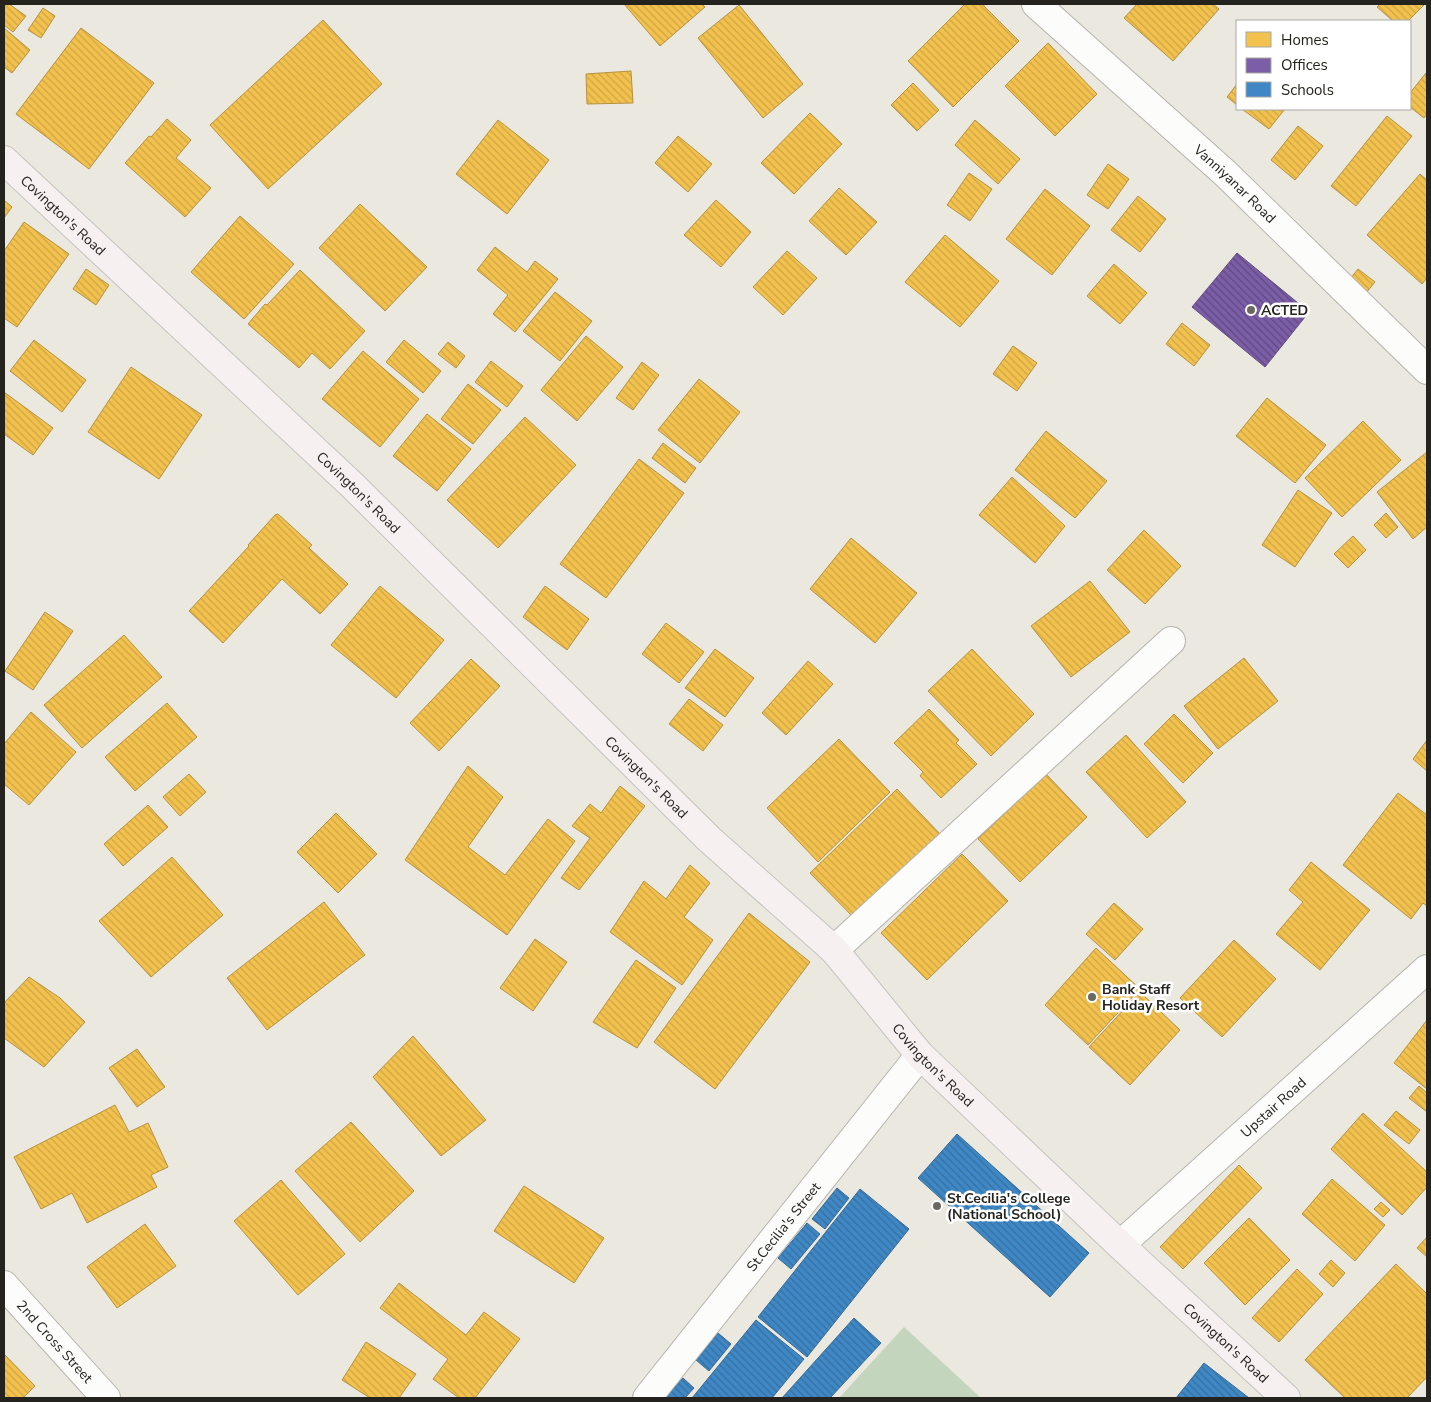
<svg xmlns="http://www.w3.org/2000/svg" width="1431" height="1402" font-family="'Nunito Sans',sans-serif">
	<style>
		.pitch { fill: #c4d5be }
		.homes { fill: url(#homes-back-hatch); stroke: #b4923f }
		.offices { fill: url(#offices-back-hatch); stroke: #614c7e }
		.schools { fill: url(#schools-back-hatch); stroke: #376a93 }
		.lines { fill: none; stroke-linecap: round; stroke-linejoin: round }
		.minor-casing { stroke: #b5b3ac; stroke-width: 30 }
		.major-casing { stroke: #c4c3be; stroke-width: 30 }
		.minor { stroke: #fcfcfa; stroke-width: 28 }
		.major { stroke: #f6f0f0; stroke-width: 28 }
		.poi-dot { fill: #6a6861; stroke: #fff; stroke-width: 2 }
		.labels { text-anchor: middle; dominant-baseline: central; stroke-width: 5; stroke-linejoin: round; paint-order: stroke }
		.street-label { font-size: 14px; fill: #25231d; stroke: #fff }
		.poi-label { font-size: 14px; font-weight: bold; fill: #25231d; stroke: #fff; text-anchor: start }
	</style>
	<defs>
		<pattern id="homes-back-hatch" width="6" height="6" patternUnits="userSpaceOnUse" patternTransform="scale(1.25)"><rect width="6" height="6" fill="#f2c14e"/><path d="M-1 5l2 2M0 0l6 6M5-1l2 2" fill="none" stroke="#cfa644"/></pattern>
		<pattern id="offices-back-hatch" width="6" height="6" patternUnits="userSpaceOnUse" patternTransform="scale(1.25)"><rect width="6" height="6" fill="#7b5ea7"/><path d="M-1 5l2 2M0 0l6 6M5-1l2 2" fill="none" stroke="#5f4980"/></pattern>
		<pattern id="schools-back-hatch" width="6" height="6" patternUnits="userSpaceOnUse" patternTransform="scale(1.25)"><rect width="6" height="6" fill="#3f88c5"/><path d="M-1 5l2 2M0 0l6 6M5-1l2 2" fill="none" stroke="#356f9f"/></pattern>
	</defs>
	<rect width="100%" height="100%" fill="#ebe8e0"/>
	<polygon class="pitch" points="904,1327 981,1398 839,1398"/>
	<g class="homes">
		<polygon points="4,4 9,4 26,16 13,32 4,25"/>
		<polygon points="624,4 702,4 705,7 660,46"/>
		<polygon points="965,4 982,4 1019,41 953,107 908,61"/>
		<polygon points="1137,4 1213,4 1219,9 1173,61 1124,18"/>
		<polygon points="1380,4 1425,4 1408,21 1393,21 1377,7"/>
		<polygon points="739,5 803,84 763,118 698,38"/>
		<polygon points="43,8 55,16 41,38 28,30"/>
		<polygon points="323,20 382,84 268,189 210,125"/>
		<polygon points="4,28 30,50 12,73 4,67"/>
		<polygon points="81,28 154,83 89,169 16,114"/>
		<polygon points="1048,43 1097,94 1055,136 1005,86"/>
		<polygon points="631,71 633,103 587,104 586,74"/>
		<polygon points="1426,73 1427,114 1424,118 1410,107 1410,93"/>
		<polygon points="913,83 939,110 917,131 891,105"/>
		<polygon points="1237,84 1237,105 1227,97"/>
		<polygon points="1242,109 1285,109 1269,129"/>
		<polygon points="810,113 842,144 794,194 761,163"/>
		<polygon points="1387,116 1412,136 1356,206 1331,186"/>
		<polygon points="167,119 191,140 176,158 211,188 185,217 125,163 149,136 151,137"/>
		<polygon points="498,120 549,160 507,214 456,174"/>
		<polygon points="975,120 1020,159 998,184 955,145"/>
		<polygon points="1298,126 1323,146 1295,180 1271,160"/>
		<polygon points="678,136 712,164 688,192 655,163"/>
		<polygon points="1108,164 1129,179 1108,209 1087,195"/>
		<polygon points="969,173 992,189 970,221 947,205"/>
		<polygon points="1420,174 1427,180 1427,278 1422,284 1367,235"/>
		<polygon points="839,188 877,222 846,255 809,221"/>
		<polygon points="1045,189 1090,226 1052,275 1006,239"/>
		<polygon points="1138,196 1166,219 1140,252 1111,230"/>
		<polygon points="4,200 12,207 4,218"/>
		<polygon points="716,200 751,232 721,267 684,235"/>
		<polygon points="360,204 427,267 385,311 319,248"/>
		<polygon points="240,216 294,264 244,319 191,272"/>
		<polygon points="24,222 69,254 17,327 4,318 4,251"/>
		<polygon points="945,235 999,281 960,327 905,282"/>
		<polygon points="495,247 527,272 535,261 558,279 515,332 493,314 508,295 477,270"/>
		<polygon points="787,251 817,278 783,315 753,287"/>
		<polygon points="1114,264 1147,293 1120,324 1087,296"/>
		<polygon points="86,269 109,285 96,305 73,289"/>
		<polygon points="1358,269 1375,282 1366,293 1350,279"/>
		<polygon points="300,270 365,331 330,369 312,353 299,368 248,324 265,304 267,305"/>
		<polygon points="555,292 592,321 560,361 523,331"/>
		<polygon points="1182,323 1210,345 1194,366 1166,344"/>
		<polygon points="586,336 623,367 577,421 541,390"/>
		<polygon points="34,340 86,380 62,412 10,371"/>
		<polygon points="404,340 441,371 423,393 386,362"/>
		<polygon points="448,342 465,356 456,368 438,354"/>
		<polygon points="1013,346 1037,363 1017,391 993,374"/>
		<polygon points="363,351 419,399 380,447 322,399"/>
		<polygon points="491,361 523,386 507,407 475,382"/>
		<polygon points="642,362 659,375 633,410 616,398"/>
		<polygon points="131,367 202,415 159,479 88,432"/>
		<polygon points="699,379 740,412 700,463 658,430"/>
		<polygon points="468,384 501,410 473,444 441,419"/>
		<polygon points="4,392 53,428 33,455 4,434"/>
		<polygon points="1267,398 1326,445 1295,483 1236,436"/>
		<polygon points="427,414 471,449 437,491 393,456"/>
		<polygon points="525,417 576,465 498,548 447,500"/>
		<polygon points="1363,421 1401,460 1342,517 1305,478"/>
		<polygon points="1046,431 1107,481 1075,518 1015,470"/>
		<polygon points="663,443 696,468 685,483 652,458"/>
		<polygon points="1427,452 1427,527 1413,539 1377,492"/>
		<polygon points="639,459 684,493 606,598 560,564"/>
		<polygon points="1012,477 1065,526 1035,563 979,515"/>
		<polygon points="1298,490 1332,513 1295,567 1262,545"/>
		<polygon points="1386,513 1398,527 1386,538 1374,525"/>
		<polygon points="278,514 312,545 309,548 348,584 320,614 282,579 223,643 189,611 249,546 248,545 275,515"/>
		<polygon points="1144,530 1181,566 1145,604 1107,570"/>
		<polygon points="1353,536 1366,550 1348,568 1334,554"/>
		<polygon points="851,538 917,593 875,643 810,589"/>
		<polygon points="1090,581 1130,632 1071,677 1031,626"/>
		<polygon points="380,586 444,640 396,698 331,645"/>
		<polygon points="545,586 589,619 567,650 523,617"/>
		<polygon points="45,612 73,631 33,690 5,671"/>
		<polygon points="666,623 704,652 679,683 642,654"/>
		<polygon points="124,635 162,677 82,748 44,705"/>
		<polygon points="715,649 754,678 725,717 685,688"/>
		<polygon points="972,649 1034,714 991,756 928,691"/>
		<polygon points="1244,658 1278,701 1218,749 1184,706"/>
		<polygon points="471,659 500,686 439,751 410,723"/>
		<polygon points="808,661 833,684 786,735 762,713"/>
		<polygon points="689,699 723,725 703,751 669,724"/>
		<polygon points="167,703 197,737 135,791 105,757"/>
		<polygon points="929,709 959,740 956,743 977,764 941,798 920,776 923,772 894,743"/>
		<polygon points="31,712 76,752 29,805 4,784 4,744"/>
		<polygon points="1174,714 1213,753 1183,783 1144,744"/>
		<polygon points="1126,735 1186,802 1147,838 1086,772"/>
		<polygon points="839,739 890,792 818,862 767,808"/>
		<polygon points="1427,740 1427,771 1413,759"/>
		<polygon points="468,766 503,797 468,847 505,875 548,819 575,841 507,935 405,860"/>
		<polygon points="189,774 206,792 180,816 163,797"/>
		<polygon points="1046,774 1087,817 1020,882 978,839"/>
		<polygon points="620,786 645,806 579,890 561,878 590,838 572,826 590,804 601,813"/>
		<polygon points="897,789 942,836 855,919 810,873"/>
		<polygon points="1398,793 1427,815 1427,906 1423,903 1411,919 1343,865"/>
		<polygon points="148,805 168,827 123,866 104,844"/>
		<polygon points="336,813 377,854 338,893 297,852"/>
		<polygon points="962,854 1008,901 927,980 881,933"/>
		<polygon points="172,857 223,915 151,977 99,921"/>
		<polygon points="1311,862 1370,910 1320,970 1276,934 1303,902 1289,890"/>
		<polygon points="690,865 710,883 684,917 713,940 682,985 610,932 644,881 666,899"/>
		<polygon points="324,902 365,955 267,1030 227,978"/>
		<polygon points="1114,903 1143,929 1115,960 1086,934"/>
		<polygon points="749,913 810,962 715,1089 654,1042"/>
		<polygon points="535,939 567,962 533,1011 500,988"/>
		<polygon points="1234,940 1276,979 1222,1037 1180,998"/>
		<polygon points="1096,948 1140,989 1088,1045 1045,1005"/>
		<polygon points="636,960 676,988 637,1048 593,1022"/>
		<polygon points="29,977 60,998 85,1022 44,1067 4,1038 4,1003"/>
		<polygon points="1140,992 1180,1030 1130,1085 1089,1047"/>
		<polygon points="1427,1020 1427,1089 1394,1063"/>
		<polygon points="413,1036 486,1120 441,1156 373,1077"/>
		<polygon points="137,1049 165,1087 137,1107 109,1068"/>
		<polygon points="1419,1086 1427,1093 1427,1112 1409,1098"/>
		<polygon points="115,1105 129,1132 148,1123 168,1167 151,1175 157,1187 87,1223 72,1193 41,1209 14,1157"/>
		<polygon points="1396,1111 1420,1130 1409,1144 1384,1125"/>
		<polygon points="1363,1113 1427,1172 1427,1187 1402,1215 1331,1149"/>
		<polygon points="351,1122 414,1191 360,1242 295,1171"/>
		<polygon points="1239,1165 1262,1188 1183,1269 1160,1247"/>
		<polygon points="1332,1179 1385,1225 1355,1261 1302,1214"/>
		<polygon points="281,1180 345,1254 298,1295 234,1221"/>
		<polygon points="524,1186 604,1238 574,1283 494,1231"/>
		<polygon points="1381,1202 1390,1210 1383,1217 1374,1209"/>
		<polygon points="1249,1218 1290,1260 1245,1305 1204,1263"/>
		<polygon points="145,1224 176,1266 117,1308 87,1267"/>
		<polygon points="1427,1237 1427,1257 1417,1248"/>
		<polygon points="1331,1260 1345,1273 1333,1287 1319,1274"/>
		<polygon points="1396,1264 1427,1294 1427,1377 1407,1398 1345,1398 1305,1360"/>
		<polygon points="1297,1269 1323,1294 1279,1342 1252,1318"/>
		<polygon points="399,1283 466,1335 484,1312 520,1339 475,1398 459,1398 433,1379 448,1359 380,1308"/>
		<polygon points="366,1342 416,1374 399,1398 370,1398 342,1380"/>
		<polygon points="4,1354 35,1386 23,1398 4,1398"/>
	</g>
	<polygon class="offices" points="1237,253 1309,312 1265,367 1192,307"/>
	<g class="schools">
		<polygon points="957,1134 1089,1253 1050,1297 918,1178"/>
		<polygon points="837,1188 849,1198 825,1229 812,1219"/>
		<polygon points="860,1189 909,1229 807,1357 758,1317"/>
		<polygon points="807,1223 820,1234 791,1269 778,1258"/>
		<polygon points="854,1318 881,1343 830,1398 782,1398"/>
		<polygon points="756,1320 804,1359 772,1398 692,1398"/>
		<polygon points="718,1333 731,1344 709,1371 696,1360"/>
		<polygon points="1204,1363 1249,1398 1176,1398"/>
		<polygon points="683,1378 694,1388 685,1398 665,1398"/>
	</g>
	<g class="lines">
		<defs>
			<g id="minor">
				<path id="s1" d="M 1036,4 L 1226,174 L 1427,370"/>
				<polyline points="834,950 1171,641"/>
				<path id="s2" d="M 1120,1245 L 1427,969"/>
				<path id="s3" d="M 4,1285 L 106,1398"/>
				<path id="s4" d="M 647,1398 L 920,1055"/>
			</g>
			<g id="major">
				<path id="s5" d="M 4,160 L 352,485 L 709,839 L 834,950 L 920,1055 L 1120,1245 L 1286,1398"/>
			</g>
		</defs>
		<use href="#minor" class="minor-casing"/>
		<use href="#major" class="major-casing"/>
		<use href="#minor" class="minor"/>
		<use href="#major" class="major"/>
	</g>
	<g class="poi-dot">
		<circle cx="1251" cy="310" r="5"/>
		<circle cx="1092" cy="997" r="5"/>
		<circle cx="937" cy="1206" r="5"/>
	</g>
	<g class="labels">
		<g class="street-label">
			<text stroke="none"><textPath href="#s1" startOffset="268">Vanniyanar Road</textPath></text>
			<text stroke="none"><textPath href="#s5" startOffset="81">Covington's Road</textPath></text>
			<text stroke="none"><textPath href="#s5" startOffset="486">Covington's Road</textPath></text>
			<text stroke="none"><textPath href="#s5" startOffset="891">Covington's Road</textPath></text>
			<text stroke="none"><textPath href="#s5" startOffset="1298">Covington's Road</textPath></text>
			<text stroke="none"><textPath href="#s2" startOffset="206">Upstair Road</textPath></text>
			<text stroke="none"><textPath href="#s4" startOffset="219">St.Cecilia's Street</textPath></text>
			<text stroke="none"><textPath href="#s3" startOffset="76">2nd Cross Street</textPath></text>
			<text stroke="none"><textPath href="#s5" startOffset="1702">Covington's Road</textPath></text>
		</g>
		<g class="poi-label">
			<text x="1261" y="310">ACTED</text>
			<text x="1102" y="989">Bank Staff<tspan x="1102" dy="16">Holiday Resort</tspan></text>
			<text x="947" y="1198">St.Cecilia's College<tspan x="947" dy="16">(National School)</tspan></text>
		</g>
	</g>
	<rect width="1431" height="1402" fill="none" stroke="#25231d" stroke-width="10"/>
	<rect x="1236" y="20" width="175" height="90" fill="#ffffff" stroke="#a8a7a5"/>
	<rect x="1246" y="32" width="25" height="15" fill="#f2c14e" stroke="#a8a7a5"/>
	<text x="1281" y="45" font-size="15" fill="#25231d">Homes</text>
	<rect x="1246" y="58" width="25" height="15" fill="#7b5ea7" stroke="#a8a7a5"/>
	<text x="1281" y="70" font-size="15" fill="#25231d">Offices</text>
	<rect x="1246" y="82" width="25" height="15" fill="#3f88c5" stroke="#a8a7a5"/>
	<text x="1281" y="95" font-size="15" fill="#25231d">Schools</text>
</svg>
